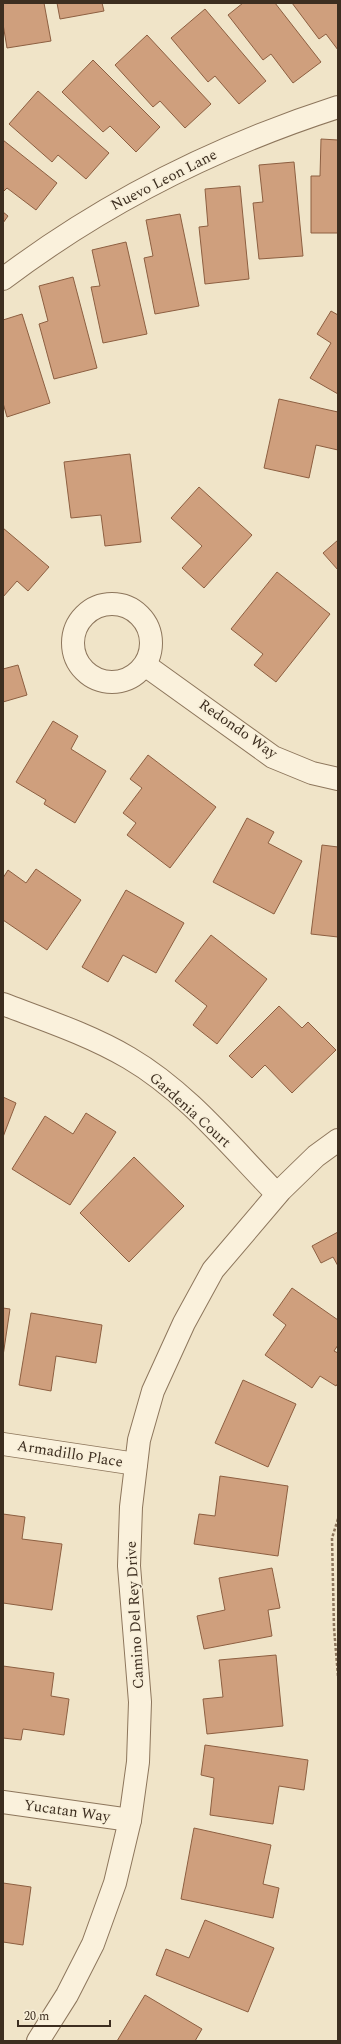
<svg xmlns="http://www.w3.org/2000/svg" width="341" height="2044" font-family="Spectral,serif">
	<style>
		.building { fill: #cf9f7d; stroke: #8d5f41 }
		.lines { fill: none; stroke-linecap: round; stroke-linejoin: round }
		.minor-casing { stroke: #8d765c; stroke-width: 24 }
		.path { stroke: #8d765c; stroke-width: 2.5; stroke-dasharray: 3 2; stroke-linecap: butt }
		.minor { stroke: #faf1dc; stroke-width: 22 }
		.labels { text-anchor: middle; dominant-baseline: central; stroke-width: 3; stroke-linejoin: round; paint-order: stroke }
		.street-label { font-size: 15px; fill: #3d2e20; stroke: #f7eed8 }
	</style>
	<rect width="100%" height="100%" fill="#f0e4c8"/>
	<g class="building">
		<polygon points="3,3 44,3 51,41 7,48 3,24"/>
		<polygon points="57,3 102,3 104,11 60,19"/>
		<polygon points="243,3 275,3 321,62 293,83 271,54 263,60 228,15"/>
		<polygon points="292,3 338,3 338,50 326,34 319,39"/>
		<polygon points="205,9 266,81 239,104 215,76 208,82 171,38"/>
		<polygon points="147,35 211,104 185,128 160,101 153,107 115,65"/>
		<polygon points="93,60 160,127 136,152 110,126 103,132 62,92"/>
		<polygon points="38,91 109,153 86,179 58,155 52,162 9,124"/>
		<polygon points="321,139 338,140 338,233 311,233 311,176 320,176"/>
		<polygon points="3,140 57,183 36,210 7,188 3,192"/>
		<polygon points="294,162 303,256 259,259 253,203 263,202 259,165"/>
		<polygon points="240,186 249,279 205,284 199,227 208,226 205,189"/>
		<polygon points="3,212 8,216 3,223"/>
		<polygon points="180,214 199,306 155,314 144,258 153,256 146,220"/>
		<polygon points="126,242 147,334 103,343 91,287 100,286 92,250"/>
		<polygon points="73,277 97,368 54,379 39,324 48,321 39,286"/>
		<polygon points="331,311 338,315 338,394 310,378 331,343 317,334"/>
		<polygon points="22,314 50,403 7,417 3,403 3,320"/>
		<polygon points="279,399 338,412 338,450 316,445 309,478 264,468"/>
		<polygon points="130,454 141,542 105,546 101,515 71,518 64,462"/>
		<polygon points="199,487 252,535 204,588 182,568 202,546 171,518"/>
		<polygon points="3,528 49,567 28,591 17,581 3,597"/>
		<polygon points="338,540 338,570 323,553"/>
		<polygon points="277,572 330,614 276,682 254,665 263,654 231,629"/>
		<polygon points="18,665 27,695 3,702 3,669"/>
		<polygon points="53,721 78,736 71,749 106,771 75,823 44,804 46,800 16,782"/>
		<polygon points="148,755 216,807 170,868 127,835 136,823 123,813 142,788 130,779"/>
		<polygon points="247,818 274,832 268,843 302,861 274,914 213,882"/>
		<polygon points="322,845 338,847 338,937 311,934"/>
		<polygon points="36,869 81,900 47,950 3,920 3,878 8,870 26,883"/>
		<polygon points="126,890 184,923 156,973 123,955 108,982 82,967"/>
		<polygon points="211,935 267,979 217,1044 193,1025 207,1006 175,981"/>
		<polygon points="279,1006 302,1028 308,1022 336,1050 292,1093 265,1065 252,1078 229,1056"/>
		<polygon points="3,1097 16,1103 3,1137"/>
		<polygon points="86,1113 116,1132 70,1205 12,1169 45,1116 73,1134"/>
		<polygon points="134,1157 184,1206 129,1262 80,1213"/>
		<polygon points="338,1232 338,1266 333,1257 321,1263 312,1246"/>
		<polygon points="292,1288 338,1320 338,1345 334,1351 338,1353 338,1383 336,1386 320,1376 312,1388 265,1355 286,1325 273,1315"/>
		<polygon points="3,1308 10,1309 3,1356"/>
		<polygon points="31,1313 102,1325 96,1363 56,1356 51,1391 19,1385"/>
		<polygon points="243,1380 296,1404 268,1467 215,1443"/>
		<polygon points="220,1476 288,1486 278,1556 194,1544 199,1514 215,1516"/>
		<polygon points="3,1514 25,1517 22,1539 62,1544 52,1610 3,1603"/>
		<polygon points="272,1568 280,1608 268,1610 272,1636 204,1649 197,1616 225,1610 219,1578"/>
		<polygon points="276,1655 283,1726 207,1734 203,1699 223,1697 219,1660"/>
		<polygon points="3,1666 54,1673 51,1696 69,1699 64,1735 23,1729 21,1740 3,1738"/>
		<polygon points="205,1745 308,1760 304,1790 279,1786 273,1824 210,1815 214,1778 201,1775"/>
		<polygon points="194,1828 271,1845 263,1884 279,1888 273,1918 181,1899"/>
		<polygon points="3,1883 31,1887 23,1945 3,1942"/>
		<polygon points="205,1920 274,1948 248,2012 156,1975 166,1949 189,1958"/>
		<polygon points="145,1995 202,2029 195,2041 117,2041"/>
	</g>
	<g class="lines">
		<defs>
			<g id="minor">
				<path d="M 3,279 C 105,202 217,146 338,107"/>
				<circle cx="112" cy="643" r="39"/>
				<polyline points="145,665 273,757 312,773 338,779"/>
				<path d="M 3,1004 C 45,1020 90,1035 129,1058 C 187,1092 231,1147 277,1194"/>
				<polyline points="3,1444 136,1464"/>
				<polyline points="3,1802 130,1820"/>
				<polyline points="38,2041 67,1995 93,1944 115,1883 130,1820 138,1762 140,1702 129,1566 131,1507 139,1440 153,1391 184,1323 213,1270 281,1190 316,1156 338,1140"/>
			</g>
		</defs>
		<use href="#minor" class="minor-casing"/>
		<polyline class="path" points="338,1519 332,1538 334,1628 338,1676"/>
		<use href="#minor" class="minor"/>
	</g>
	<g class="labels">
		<g class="street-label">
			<text transform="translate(164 180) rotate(-27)">Nuevo Leon Lane</text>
			<text transform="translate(238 729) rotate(35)">Redondo Way</text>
			<text transform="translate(190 1110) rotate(42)">Gardenia Court</text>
			<text transform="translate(70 1454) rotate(9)">Armadillo Place</text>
			<text transform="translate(135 1615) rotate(-93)">Camino Del Rey Drive</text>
			<text transform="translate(67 1811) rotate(8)">Yucatan Way</text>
		</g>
	</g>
	<rect width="341" height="2044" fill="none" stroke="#3d2e20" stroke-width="8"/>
	<path d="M18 2020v6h92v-6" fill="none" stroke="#3d2e20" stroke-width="2"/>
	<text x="24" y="2020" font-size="12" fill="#3d2e20" stroke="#f7eed8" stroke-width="3" paint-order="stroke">20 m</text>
</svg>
